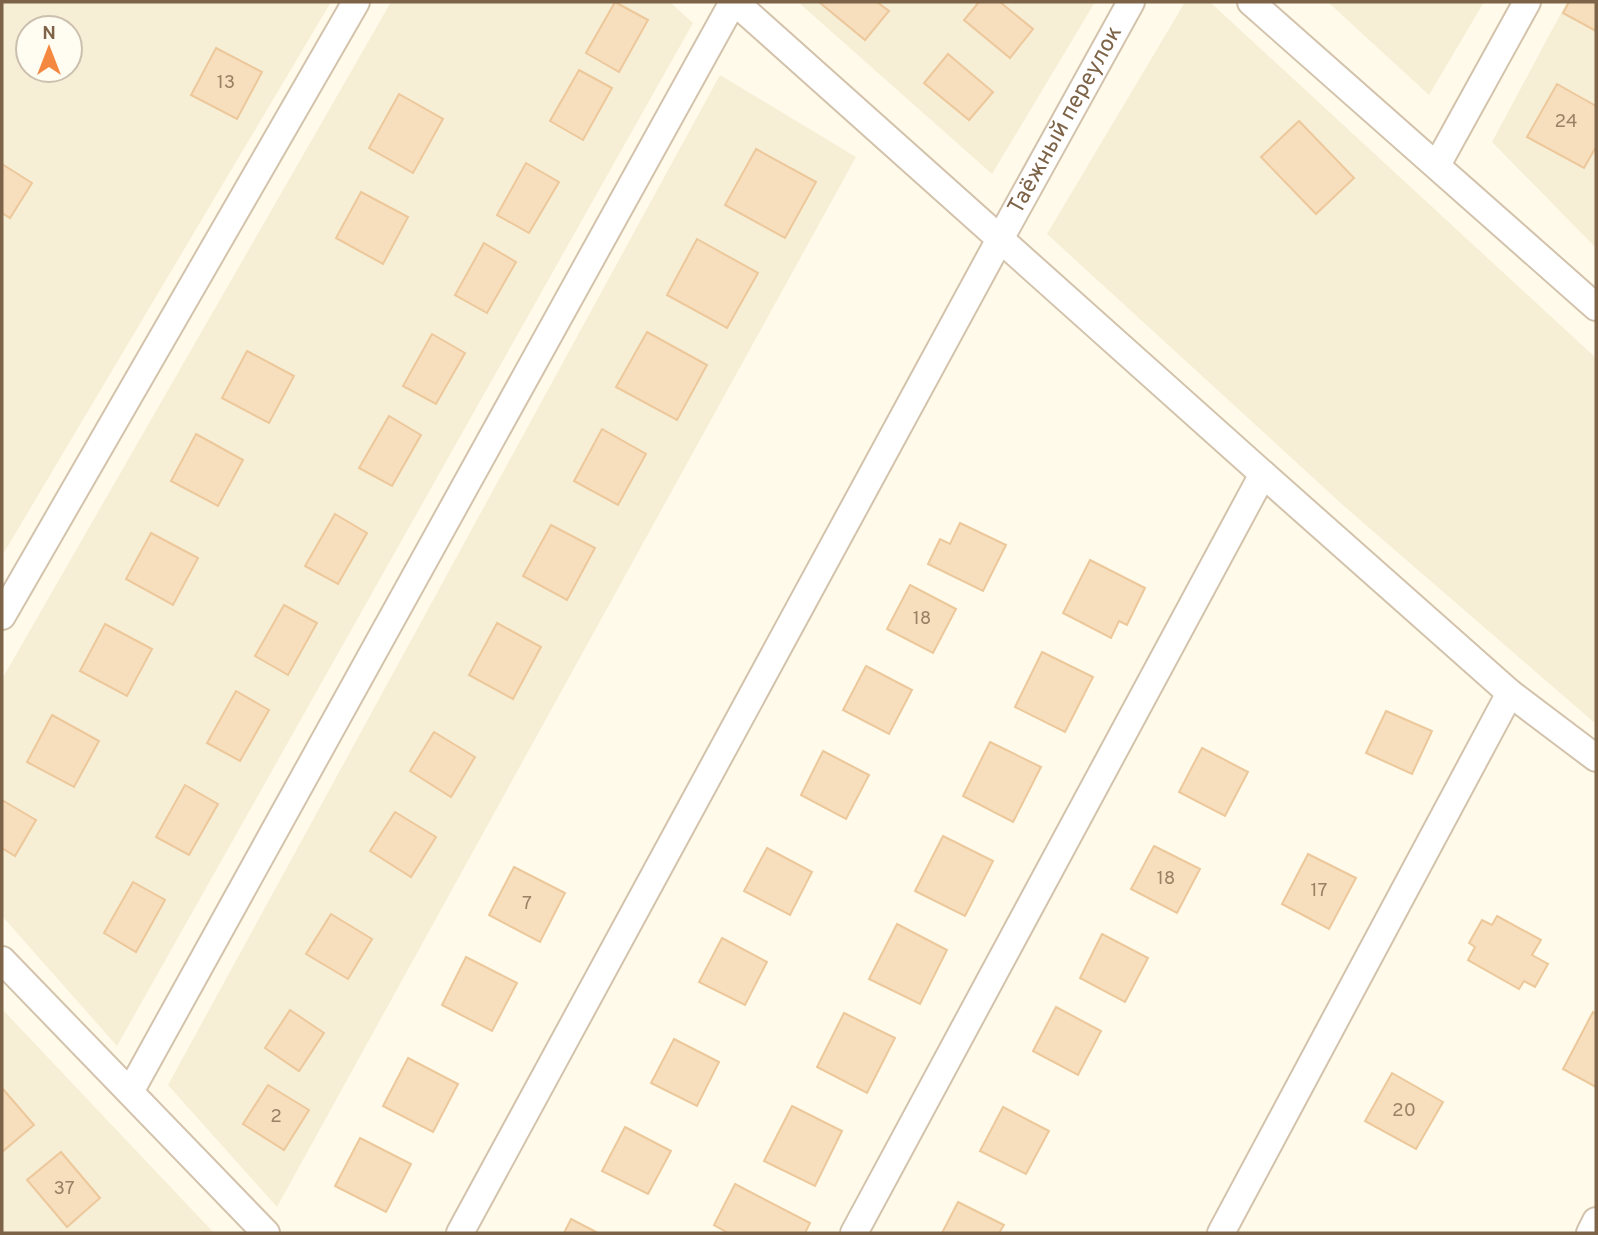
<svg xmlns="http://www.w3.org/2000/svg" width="1598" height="1235" font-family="Overpass,sans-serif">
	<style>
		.residential { fill: #f7eed6; fill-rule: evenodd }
		.building { fill: #f7debd; stroke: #ecc89b; stroke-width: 2 }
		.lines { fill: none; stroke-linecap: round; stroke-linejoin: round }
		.minor-casing { stroke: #d3c3ac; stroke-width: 30 }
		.minor { stroke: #fff; stroke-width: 26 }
		.labels { text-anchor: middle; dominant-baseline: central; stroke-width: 6; stroke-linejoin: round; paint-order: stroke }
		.number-label { font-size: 19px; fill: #9c8265 }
		.street-label { font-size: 23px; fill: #7d6448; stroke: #fffcf1 }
	</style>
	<rect width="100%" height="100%" fill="#fffae9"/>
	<g class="residential">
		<path d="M 2,2 L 331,2 L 2,556 ZM 28,28 L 70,28 L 70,70 L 28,70 Z"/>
		<polygon points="391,2 670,2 693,23 117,1046 2,916 2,679"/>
		<polygon points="798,2 1095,2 992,174"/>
		<polygon points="1185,2 1210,2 1596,358 1596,724 1345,507 1047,234"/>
		<polygon points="1328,2 1484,2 1429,95"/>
		<polygon points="1567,2 1596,2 1596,248 1492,142"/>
		<polygon points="720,75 856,157 277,1207 168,1085"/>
		<polygon points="2,1009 214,1233 2,1233"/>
	</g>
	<g class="building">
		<polygon points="615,2 648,20 619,72 586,53"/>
		<polygon points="819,2 877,2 889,11 865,40"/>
		<polygon points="979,2 1000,2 1033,29 1010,58 964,20"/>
		<polygon points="1569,2 1596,2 1596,31 1563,13"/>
		<polygon points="216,48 262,72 237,119 191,95"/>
		<polygon points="948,54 993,92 969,120 924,83"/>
		<polygon points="579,70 612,88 583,140 550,121"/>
		<polygon points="1557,84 1596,106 1596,147 1584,168 1527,137"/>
		<polygon points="399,94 443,119 413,173 369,148"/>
		<polygon points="1299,121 1354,178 1316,214 1261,157"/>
		<polygon points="756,149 816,182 785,238 725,205"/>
		<polygon points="526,163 559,182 529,233 497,215"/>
		<polygon points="2,164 32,183 10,218 2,213"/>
		<polygon points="361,192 408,217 383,264 336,238"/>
		<polygon points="697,239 758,273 727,328 667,295"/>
		<polygon points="484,243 516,262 487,313 455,295"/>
		<polygon points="647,332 707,365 677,420 616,387"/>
		<polygon points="432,334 465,353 436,404 403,386"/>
		<polygon points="247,351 294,376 269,423 222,398"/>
		<polygon points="389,416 421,435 392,486 359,468"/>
		<polygon points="602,429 646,454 618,505 574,481"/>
		<polygon points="196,434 243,460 218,506 171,481"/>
		<polygon points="335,514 367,533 338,584 305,566"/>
		<polygon points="960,523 1006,545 983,591 928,564 940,539 950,544"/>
		<polygon points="551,525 595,548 567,600 523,576"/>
		<polygon points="151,533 198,558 173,605 126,579"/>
		<polygon points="1090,560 1145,588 1127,625 1119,621 1111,638 1063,613"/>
		<polygon points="910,585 956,609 933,653 887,629"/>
		<polygon points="284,605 317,623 288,675 255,656"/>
		<polygon points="497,623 541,647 513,699 469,675"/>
		<polygon points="105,624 152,649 127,696 80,671"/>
		<polygon points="1042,652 1093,677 1065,732 1015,707"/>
		<polygon points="866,666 912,690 889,734 843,710"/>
		<polygon points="236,691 269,710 240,761 207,743"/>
		<polygon points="1386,711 1432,731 1412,774 1366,753"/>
		<polygon points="52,715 99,741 74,787 27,762"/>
		<polygon points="434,732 475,757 451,797 410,771"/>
		<polygon points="990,742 1041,767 1013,822 963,796"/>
		<polygon points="1202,748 1248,772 1225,816 1179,792"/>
		<polygon points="823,751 869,775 846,819 801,795"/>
		<polygon points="185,785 218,804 189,855 156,837"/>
		<polygon points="2,800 36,820 15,856 2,848"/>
		<polygon points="395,812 436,837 411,877 370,851"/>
		<polygon points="943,836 993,861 965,916 915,891"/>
		<polygon points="1154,846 1200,869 1177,913 1131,889"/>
		<polygon points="767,848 812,872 790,915 744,891"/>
		<polygon points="1308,854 1356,878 1329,929 1282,904"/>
		<polygon points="514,867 565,893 540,942 489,915"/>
		<polygon points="133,882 165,900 136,952 104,933"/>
		<polygon points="331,914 372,939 348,979 306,954"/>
		<polygon points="1497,916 1541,940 1532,955 1548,964 1535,987 1524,981 1519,989 1468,960 1475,947 1469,943 1482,920 1492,925"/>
		<polygon points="897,924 947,950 920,1004 869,979"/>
		<polygon points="1102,934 1148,958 1125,1002 1080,978"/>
		<polygon points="722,938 767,962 745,1005 699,982"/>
		<polygon points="466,957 517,983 492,1031 442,1005"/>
		<polygon points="1056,1007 1101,1031 1078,1075 1033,1051"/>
		<polygon points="290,1010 324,1033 299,1071 265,1048"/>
		<polygon points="1593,1012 1596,1014 1596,1087 1563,1069"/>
		<polygon points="844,1013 895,1038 867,1093 817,1067"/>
		<polygon points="674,1039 719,1062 697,1106 651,1083"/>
		<polygon points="408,1058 458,1084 433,1132 383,1106"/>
		<polygon points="1392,1073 1443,1102 1416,1149 1365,1121"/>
		<polygon points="268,1085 309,1110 284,1150 243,1124"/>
		<polygon points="2,1088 34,1125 2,1152"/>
		<polygon points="792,1106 842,1131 815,1186 764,1161"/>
		<polygon points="1003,1107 1049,1131 1026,1174 980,1151"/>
		<polygon points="625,1127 671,1151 648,1194 602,1171"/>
		<polygon points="360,1138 411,1164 386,1212 335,1186"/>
		<polygon points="61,1152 100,1198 67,1227 27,1180"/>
		<polygon points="735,1184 810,1223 805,1233 728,1233 714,1225"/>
		<polygon points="958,1202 1004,1225 999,1233 942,1233"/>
		<polygon points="571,1219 598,1233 564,1233"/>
	</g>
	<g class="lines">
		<defs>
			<g id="minor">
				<polyline points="735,2 1263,474 1510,693 1596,758"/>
				<polyline points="1251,2 1596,307"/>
				<polyline points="1437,165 1527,2"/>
				<polyline points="2,616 356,2"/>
				<polyline points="2,960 266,1233"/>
				<polyline points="130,1092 733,2"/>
				<path id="s1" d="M 460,1233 L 1000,239 L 1131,2"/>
				<polyline points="854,1233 1263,474"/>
				<polyline points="1221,1233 1510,693"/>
				<polyline points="1590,1233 1596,1221"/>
			</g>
		</defs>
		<use href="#minor" class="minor-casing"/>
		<use href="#minor" class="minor"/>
	</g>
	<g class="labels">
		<g class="number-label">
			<text x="226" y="83">13</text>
			<text x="1566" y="122">24</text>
			<text x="922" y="619">18</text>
			<text x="1166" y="879">18</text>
			<text x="1319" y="891">17</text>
			<text x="527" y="904">7</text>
			<text x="1404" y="1111">20</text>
			<text x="276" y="1117">2</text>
			<text x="64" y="1189">37</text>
		</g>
		<g class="street-label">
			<text stroke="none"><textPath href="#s1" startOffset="1267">Таёжный переулок</textPath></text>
		</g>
	</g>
	<rect width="1598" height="1235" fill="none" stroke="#7d6448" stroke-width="7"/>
	<g transform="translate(49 49)"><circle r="33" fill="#fffcf1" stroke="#cbbfad" stroke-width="2"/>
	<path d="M0-5L12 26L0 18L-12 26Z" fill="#f58841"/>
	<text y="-10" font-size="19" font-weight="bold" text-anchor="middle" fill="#7d6448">N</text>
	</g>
</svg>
